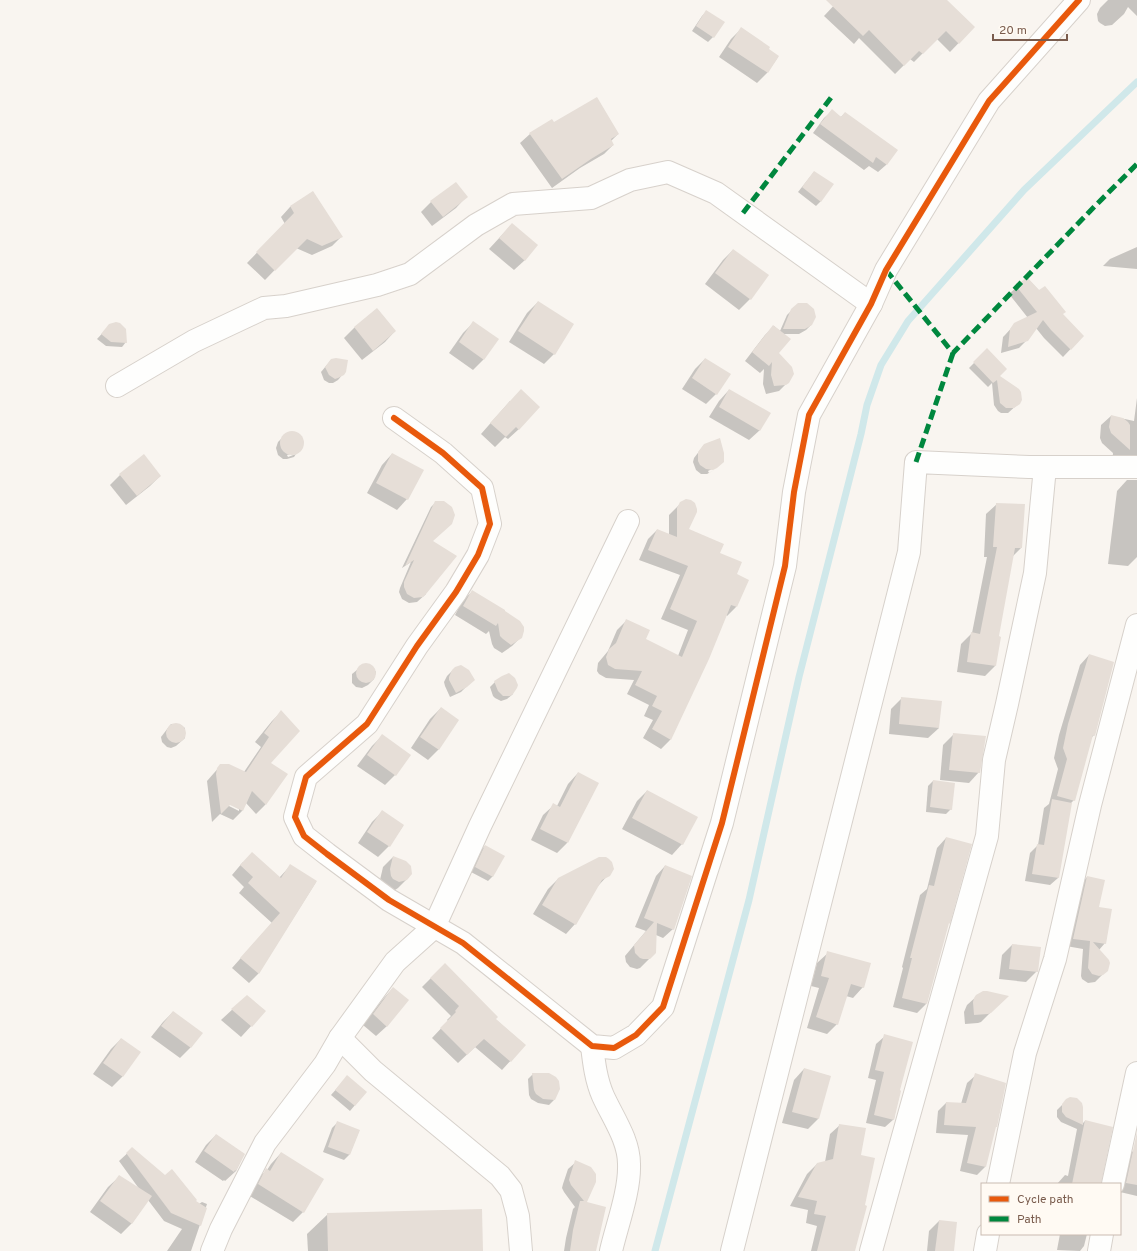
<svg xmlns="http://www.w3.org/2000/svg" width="1137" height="1251" font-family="Overpass,sans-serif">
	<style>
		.shadow { fill: #0003; fill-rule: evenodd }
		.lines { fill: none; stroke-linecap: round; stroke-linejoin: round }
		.stream { stroke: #d0e8ea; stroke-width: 7 }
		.building { fill: #e6ded7 }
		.street-casing { stroke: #d7d1cb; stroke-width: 24 }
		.street { stroke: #fefefd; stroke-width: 22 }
		.quiet { stroke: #00873e; stroke-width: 5; stroke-dasharray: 10 5; stroke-linecap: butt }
		.cycleway-casing { stroke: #fffaf3; stroke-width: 8 }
		.cycleway { stroke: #e8590c; stroke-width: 6 }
	</style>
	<rect width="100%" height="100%" fill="#f9f5f0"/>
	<g class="shadow">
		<polygon points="839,0 945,0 974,27 950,52 937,39 914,62 910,59 895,74 859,38 854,44 824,16"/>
		<polygon points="1108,0 1137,0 1137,16 1128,7 1124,14 1112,25 1105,26 1100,23 1098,21 1097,14 1100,8"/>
		<polygon points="707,11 713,37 708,42 692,31 702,16"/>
		<polygon points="741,29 778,57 767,73 757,83 719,57 731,39"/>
		<polygon points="832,111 841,117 845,113 896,151 886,165 878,172 869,166 864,170 813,133 824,118"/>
		<polygon points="554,123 618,134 611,141 613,145 604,154 580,168 552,188 520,143 530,134"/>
		<polygon points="814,172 821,201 816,206 798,192"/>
		<polygon points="313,192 341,237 332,246 312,255 296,248 265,280 247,263 285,224 281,217 290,207"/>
		<polygon points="466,197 456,208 432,226 421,212 431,202"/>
		<polygon points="512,224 525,260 514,270 489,249"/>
		<polygon points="1137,247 1137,269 1103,266 1110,259"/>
		<polygon points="733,250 767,276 750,299 739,310 705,284 723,260"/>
		<polygon points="1027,278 1083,336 1063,357 1044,338 1036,328 1027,340 1019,348 1001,353 1003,337 1005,335 1015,324 1028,318 1009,294"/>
		<polygon points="538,302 554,354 544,364 509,342 527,313"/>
		<polygon points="795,307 811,325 806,330 799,334 783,334 778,353 788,382 779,391 766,394 763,384 764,369 760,373 745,361 765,335 774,326 780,331 787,315"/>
		<polygon points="377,309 395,331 385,342 362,360 344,338 354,328"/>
		<polygon points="473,323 497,339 483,360 473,370 449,353 463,333"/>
		<polygon points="110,325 126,342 122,347 106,346 97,339"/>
		<polygon points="987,350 999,376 1019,403 1008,413 1001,413 998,411 994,405 992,383 988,387 969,368"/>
		<polygon points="705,359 716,394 706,404 682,389 695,369"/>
		<polygon points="331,360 343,374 338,380 333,383 329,383 324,380 321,372"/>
		<polygon points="729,390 760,430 749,440 709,417 719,401"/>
		<polygon points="1137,398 1137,469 1112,464 1113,453 1102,443 1100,438 1101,425 1111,416 1134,421"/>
		<polygon points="510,401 519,429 508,439 505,437 495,447 481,434"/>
		<polygon points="292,432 299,434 301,437 303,445 298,453 298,452 287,455 288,457 296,454 294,457 287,459 283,459 278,455 276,448 278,442 286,434"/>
		<polygon points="704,445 718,466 708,471 709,473 716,469 707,474 701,474 696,470 693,462 694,458"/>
		<polygon points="392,454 407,499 397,510 367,493 382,465"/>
		<polygon points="120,475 160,476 150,486 126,505 110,485"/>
		<polygon points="1127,480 1137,480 1137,557 1128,566 1108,564 1117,491"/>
		<polygon points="683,501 687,530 719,553 735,575 736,607 727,616 726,615 708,658 670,740 661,749 643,738 653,720 644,716 649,705 627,694 634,680 606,678 599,674 597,671 598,663 608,651 617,630 626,621 644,639 678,656 688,630 661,619 680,575 639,560 648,539 657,530 669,535 669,515"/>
		<polygon points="436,502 426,594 417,602 409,603 402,599 399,592 400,588 411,562 402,568 431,507"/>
		<polygon points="997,504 1021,548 1012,557 997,637 995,666 985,676 957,672 961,644 972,633 987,557 984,557 986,514"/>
		<polygon points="472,592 521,637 512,646 502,653 494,648 492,644 489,631 486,634 455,615 463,600"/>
		<polygon points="1089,655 1094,735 1091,738 1074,800 1071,803 1058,878 1050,885 1025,881 1030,853 1038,845 1044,808 1049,804 1058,769 1054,758 1059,735 1080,665"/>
		<polygon points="363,665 370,665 376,672 374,679 368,685 362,688 356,687 352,683 352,674"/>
		<polygon points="453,670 474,679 461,692 450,697 445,686 444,682 447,676"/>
		<polygon points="495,682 513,694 507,699 501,701 495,698 493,696 490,687"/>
		<polygon points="901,699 939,728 928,738 889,734 891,709"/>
		<polygon points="441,708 439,749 428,760 411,748 430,719"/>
		<path d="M 281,712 L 270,763 L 286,775 L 265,805 L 256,814 L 246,803 L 242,811 L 233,820 L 220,814 L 212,822 L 207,781 L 221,765 L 244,772 L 261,747 L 255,742 L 272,721 ZM 226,802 L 239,809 L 239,811 L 225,804 Z"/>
		<polygon points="171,724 179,724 185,728 185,738 176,746 171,748 167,747 162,742 161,737"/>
		<polygon points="954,734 979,772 969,783 940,780 943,745"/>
		<polygon points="382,736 395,775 385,785 357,766 372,746"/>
		<polygon points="578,773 567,843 557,853 531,840 543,815 554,805 557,806 568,784"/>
		<polygon points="933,781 951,809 946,814 926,812 928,786"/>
		<polygon points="647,791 682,844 672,855 622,829 637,801"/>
		<polygon points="382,812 403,826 389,846 378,857 358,843 372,822"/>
		<polygon points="946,838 947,924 926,1004 917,1013 893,1007 903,968 902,967 920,895 927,889 937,848"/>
		<polygon points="485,846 493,876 488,881 471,872 480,851"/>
		<polygon points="393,857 409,877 398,888 392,892 380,880 383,867"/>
		<polygon points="243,862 279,878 290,866 316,882 258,974 249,983 232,968 272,923 239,893 244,887 232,875"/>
		<polygon points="665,866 673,929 663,938 656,935 655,953 640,968 637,969 630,967 626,962 625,956 646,931 635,927 656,876"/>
		<polygon points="611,872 597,887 575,924 566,934 533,914 548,889 558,879"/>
		<polygon points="1087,877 1098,908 1105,943 1099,950 1107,970 1095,982 1088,983 1082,979 1081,976 1083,949 1066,946 1080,885"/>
		<polygon points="1012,945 1037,971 1026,982 999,979 1002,955"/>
		<polygon points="828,953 863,987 853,998 846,996 837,1024 827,1034 807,1028 819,988 811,986 817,963"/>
		<polygon points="445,964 495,1019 525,1045 502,1070 475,1047 458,1063 432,1038 448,1021 447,1020 451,1016 422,987"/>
		<polygon points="393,988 387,1026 376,1036 363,1025 383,999"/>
		<polygon points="247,996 265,1011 241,1037 221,1020"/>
		<polygon points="977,996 1007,996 981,1022 978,1023 965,1024 964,1012 967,1005"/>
		<polygon points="173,1012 201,1033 190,1048 180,1058 151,1037 163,1022"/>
		<polygon points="885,1036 899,1091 894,1119 885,1127 866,1123 876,1080 868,1078 876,1044"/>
		<polygon points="121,1039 139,1052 122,1077 112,1087 93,1074 111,1049"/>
		<polygon points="804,1069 829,1076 818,1119 808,1129 782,1123 794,1080"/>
		<polygon points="533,1074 554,1100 549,1105 538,1103 531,1099 529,1095 528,1079"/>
		<polygon points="976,1075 985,1167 977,1175 960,1171 968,1135 936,1133 938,1111 946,1103 961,1104 967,1083"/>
		<polygon points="347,1077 366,1092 350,1111 331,1095"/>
		<polygon points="1067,1100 1082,1124 1085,1121 1100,1184 1057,1184 1065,1175 1068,1176 1077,1129 1061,1122 1057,1117 1057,1110"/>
		<polygon points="337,1123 359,1131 349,1155 344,1160 323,1152 332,1128"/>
		<polygon points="840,1125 860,1156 851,1251 811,1251 817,1226 806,1223 808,1210 790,1206 807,1174 817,1164 825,1162 830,1134"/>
		<polygon points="216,1135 244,1154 236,1171 225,1181 224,1180 223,1181 195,1162 206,1145"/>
		<polygon points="132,1149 195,1201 199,1204 202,1202 207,1204 191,1251 167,1251 182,1229 164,1221 148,1200 132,1223 121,1234 90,1212 108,1187 119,1177 140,1190 119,1161"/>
		<polygon points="1133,1151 1137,1152 1137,1196 1120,1192 1120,1184 1124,1161"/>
		<polygon points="281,1153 303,1212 293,1222 248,1195 256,1180 267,1170 271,1164"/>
		<polygon points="576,1162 586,1203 595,1251 564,1251 566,1238 573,1209 575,1207 564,1192 562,1188 563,1184 568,1169"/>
		<polygon points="328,1214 482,1251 308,1251 307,1234"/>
		<polygon points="939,1221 953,1251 927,1251 929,1231"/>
		<polygon points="1060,1234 1087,1234 1084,1246 1080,1251 1057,1250"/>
	</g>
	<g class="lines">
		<polyline class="stream" points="655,1251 749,900 799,677 861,434 867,405 881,365 908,321 1024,190 1137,82"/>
	</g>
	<g class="building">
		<polygon points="826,0 947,0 975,27 959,44 946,31 923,54 919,51 904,66 869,30 863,36"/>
		<polygon points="706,10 725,22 714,38 696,26"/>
		<polygon points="741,27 770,47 769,49 779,56 768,73 728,47"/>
		<polygon points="597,97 619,134 611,139 614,145 591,159 562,179 529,133 552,119 554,122"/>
		<polygon points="832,109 841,117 845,112 898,150 887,165 876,157 873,163 820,124"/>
		<polygon points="814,171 834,184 821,202 802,187"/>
		<polygon points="456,182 468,197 443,217 430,201"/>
		<polygon points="313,191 343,237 322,246 307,239 275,271 256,252 294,213 290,206"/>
		<polygon points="512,223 538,245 525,261 499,238"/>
		<polygon points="733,249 769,275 751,300 715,273"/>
		<polygon points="1027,277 1039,290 1045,286 1066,312 1063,314 1084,336 1071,350 1051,330 1043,320 1028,341 1008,347 1010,329 1014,323 1037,312 1016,286"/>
		<polygon points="538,301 574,324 555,355 518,331"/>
		<polygon points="798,303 807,303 814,309 816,317 812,325 805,329 783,329 791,309"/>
		<polygon points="377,308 396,331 373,351 354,327"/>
		<polygon points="473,321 499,339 484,360 459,342"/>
		<polygon points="116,322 120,323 126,329 127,343 111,342 101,334 109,324"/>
		<polygon points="773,325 791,339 779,353 792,367 794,374 789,383 786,385 774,386 771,375 772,362 769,366 752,352"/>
		<polygon points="987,348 1007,369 1000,376 1019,389 1021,392 1022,400 1020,404 1014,408 1006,408 1000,403 997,380 993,383 973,362"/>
		<polygon points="336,358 348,360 346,372 344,375 338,378 335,379 329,375 325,367 331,359"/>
		<polygon points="705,358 731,374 717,395 692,378"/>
		<polygon points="521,389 540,407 519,430 516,427 506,437 490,423"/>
		<polygon points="729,389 771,413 760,431 719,407"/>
		<polygon points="1111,415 1123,418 1128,422 1130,425 1130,450 1111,433 1109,427"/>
		<circle cx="292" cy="443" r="12"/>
		<polygon points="720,438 724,453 724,462 717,468 713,470 706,469 700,465 698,461 698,452 704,444"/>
		<polygon points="392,453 424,470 408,500 376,483"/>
		<polygon points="144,454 161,476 137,496 119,474"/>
		<polygon points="686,499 691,500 695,503 697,509 697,512 689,529 724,544 720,553 742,562 737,574 749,580 737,607 731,605 709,659 671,740 652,729 662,711 652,706 657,696 635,685 642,671 615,669 608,665 606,657 609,649 616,643 626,619 650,630 646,639 682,657 697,621 670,609 688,566 648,550 657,529 677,537 677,508 680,502"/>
		<polygon points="435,501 444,501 452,507 455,515 452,524 433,541 457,556 426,594 423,597 414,598 407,594 404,587 404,582 414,560 405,566"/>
		<polygon points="996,503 1025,504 1022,548 1015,548 999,636 1001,637 996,666 967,662 971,632 980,634 997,547 993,547"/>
		<polygon points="472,590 505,610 505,611 520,621 524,627 524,631 522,638 511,645 503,639 500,636 498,623 496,626 463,606"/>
		<polygon points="1089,654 1114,662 1095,736 1093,735 1075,801 1057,796 1067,759 1063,748 1068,724"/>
		<circle cx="366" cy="673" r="10"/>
		<polygon points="461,665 469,670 475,680 467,687 456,693 449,680 449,677 452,670 455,667"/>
		<polygon points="509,673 515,678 518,685 517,688 513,694 510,696 503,696 498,691 494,681 502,676"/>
		<polygon points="901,697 942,701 939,728 899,724"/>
		<polygon points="441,707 459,720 439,750 420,737"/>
		<polygon points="281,710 300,731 271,763 288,774 266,805 252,791 243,811 230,805 221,814 216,774 217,768 220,764 229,764 246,772 269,737 264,733"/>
		<circle cx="176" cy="733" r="10"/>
		<polygon points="953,733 986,736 980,773 949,770"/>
		<polygon points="382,734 411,755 396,776 367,755"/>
		<polygon points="578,772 599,783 568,843 540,829 553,803 560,807"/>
		<polygon points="933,780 955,783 952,810 930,807"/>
		<polygon points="647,790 698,817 683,845 632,818"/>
		<polygon points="1052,799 1072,803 1059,878 1032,874 1037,844 1044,845"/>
		<polygon points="382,810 404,825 390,847 367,832"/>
		<polygon points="946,837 972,844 950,924 949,923 927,1004 902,998 912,958 910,958 929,885 934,886"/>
		<polygon points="485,845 505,856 493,877 475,867"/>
		<polygon points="252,852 281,878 290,864 317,881 259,974 240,958 280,913 248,883 253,877 240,865"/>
		<polygon points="393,856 406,861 411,866 412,874 407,880 399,882 393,879 391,876 390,869"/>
		<polygon points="599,857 606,857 609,859 612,862 614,869 610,876 602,880 576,925 542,905 558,878"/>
		<polygon points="665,865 692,876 674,930 657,923 656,953 650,959 643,959 640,958 635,953 634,945 654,922 644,918"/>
		<polygon points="1087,876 1105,880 1099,907 1112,909 1106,944 1093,942 1109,960 1110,963 1108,971 1103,975 1099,976 1092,974 1088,968 1090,941 1073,939"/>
		<polygon points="1012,944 1041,947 1038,972 1009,969"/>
		<polygon points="827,951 871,963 864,988 851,984 838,1025 816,1017 829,978 821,976"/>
		<polygon points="445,963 498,1017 496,1019 526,1045 511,1062 484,1039 467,1055 440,1028 456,1012 455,1011 459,1006 430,978"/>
		<polygon points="393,987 409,1000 387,1027 373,1014"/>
		<polygon points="983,991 987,991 1009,996 991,1013 988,1014 974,1015 973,1002 974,998 976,995"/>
		<polygon points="247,995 266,1011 252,1027 231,1009"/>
		<polygon points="173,1011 203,1033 191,1048 161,1026"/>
		<polygon points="884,1034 913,1042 900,1090 901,1091 894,1120 874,1115 884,1072 875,1070"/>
		<polygon points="121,1038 141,1052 123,1077 103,1063"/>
		<polygon points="804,1068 831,1076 819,1119 792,1112"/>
		<polygon points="532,1073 549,1073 556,1077 559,1081 560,1089 555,1100 543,1099 536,1094 534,1090"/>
		<polygon points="975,1073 1006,1083 997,1127 996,1127 986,1167 967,1163 976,1127 944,1125 946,1102 966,1103"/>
		<polygon points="347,1075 367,1092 355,1106 335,1090"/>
		<polygon points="1070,1097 1077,1098 1082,1103 1083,1107 1083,1125 1066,1117 1062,1112 1062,1104 1066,1099"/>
		<polygon points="1085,1120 1113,1127 1101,1184 1072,1184"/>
		<polygon points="337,1121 360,1130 350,1155 328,1147"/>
		<polygon points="839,1124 866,1128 861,1155 875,1158 865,1205 867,1206 855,1251 817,1251 826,1216 814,1214 817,1201 798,1197 817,1163 833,1159"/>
		<polygon points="1137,1132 1137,1185 1126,1183"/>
		<polygon points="216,1134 245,1154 236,1171 235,1170 234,1172 204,1151"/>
		<polygon points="132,1147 165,1175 172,1169 197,1200 196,1201 207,1208 201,1226 171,1213 126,1153"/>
		<polygon points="281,1152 324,1179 304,1213 258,1184 266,1168 270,1171"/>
		<polygon points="575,1160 591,1167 596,1174 596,1182 587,1202 606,1207 596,1251 570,1251 573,1230 580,1201 584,1201 571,1185 569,1180 570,1176"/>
		<polygon points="119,1175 152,1196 132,1224 100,1201"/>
		<polygon points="482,1209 483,1251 328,1251 327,1213"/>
		<polygon points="939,1220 957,1222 954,1251 935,1251"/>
	</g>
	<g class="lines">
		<defs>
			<g id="street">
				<polyline points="117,386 194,341 264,308 286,306 377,285 410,274 476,225 513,204 591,198 630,180 668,172 716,193 871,304"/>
				<polyline points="394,418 443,453 482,488 490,524 478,555 456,592 417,646 367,724 306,777 295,817 304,836 327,854 389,900 463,943 592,1046 614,1048 636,1035 663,1007 722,823 785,566 794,492 809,415 871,304 886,270 989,101 1079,0"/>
				<polyline points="340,1038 373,1071 500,1176 511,1190 518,1216 521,1251"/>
				<path d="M 592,1046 C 594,1063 596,1080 603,1096 C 613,1118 629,1140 629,1164 C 630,1191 617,1225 611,1251"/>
				<polyline points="998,1184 1025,1053 1055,959 1090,805 1137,625"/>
				<polyline points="1113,1184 1137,1073"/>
				<polyline points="212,1251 221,1229 265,1143 325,1064 340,1038 395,962 434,927 480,826 628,521"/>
				<polyline points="732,1251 909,552 916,462 1029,467 1137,467"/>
				<polyline points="871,1251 987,836 994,760 1007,704 1035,573 1045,467"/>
				<polyline points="985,1251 988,1234"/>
				<polyline points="1099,1251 1102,1234"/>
			</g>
		</defs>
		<use href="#street" class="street-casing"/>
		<use href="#street" class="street"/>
		<g class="quiet">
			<polyline points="743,213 833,95"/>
			<polyline points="886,270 953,353 1094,207 1137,164"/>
			<polyline points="916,462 953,353"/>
		</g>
		<defs>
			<polyline id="cycleway" points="394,418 443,453 482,488 490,524 478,555 456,592 417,646 367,724 306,777 295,817 304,836 327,854 389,900 463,943 592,1046 614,1048 636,1035 663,1007 722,823 785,566 794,492 809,415 871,304 886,270 989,101 1079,0"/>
		</defs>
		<use href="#cycleway" class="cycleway-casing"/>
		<use href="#cycleway" class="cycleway"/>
	</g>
	<rect x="981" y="1183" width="140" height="52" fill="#fffaf3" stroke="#cabbb1"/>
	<rect x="989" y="1196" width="20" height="6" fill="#e8590c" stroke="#cabbb1"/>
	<text x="1017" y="1203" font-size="12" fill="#7a5c4d">Cycle path</text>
	<rect x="989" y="1216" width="20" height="6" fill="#00873e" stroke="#cabbb1"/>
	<text x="1017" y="1223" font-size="12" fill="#7a5c4d">Path</text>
	<path d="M993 34v6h74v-6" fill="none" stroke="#7a5c4d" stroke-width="2"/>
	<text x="999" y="34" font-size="12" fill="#7a5c4d" stroke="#fffaf3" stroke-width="3" paint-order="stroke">20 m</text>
</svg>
